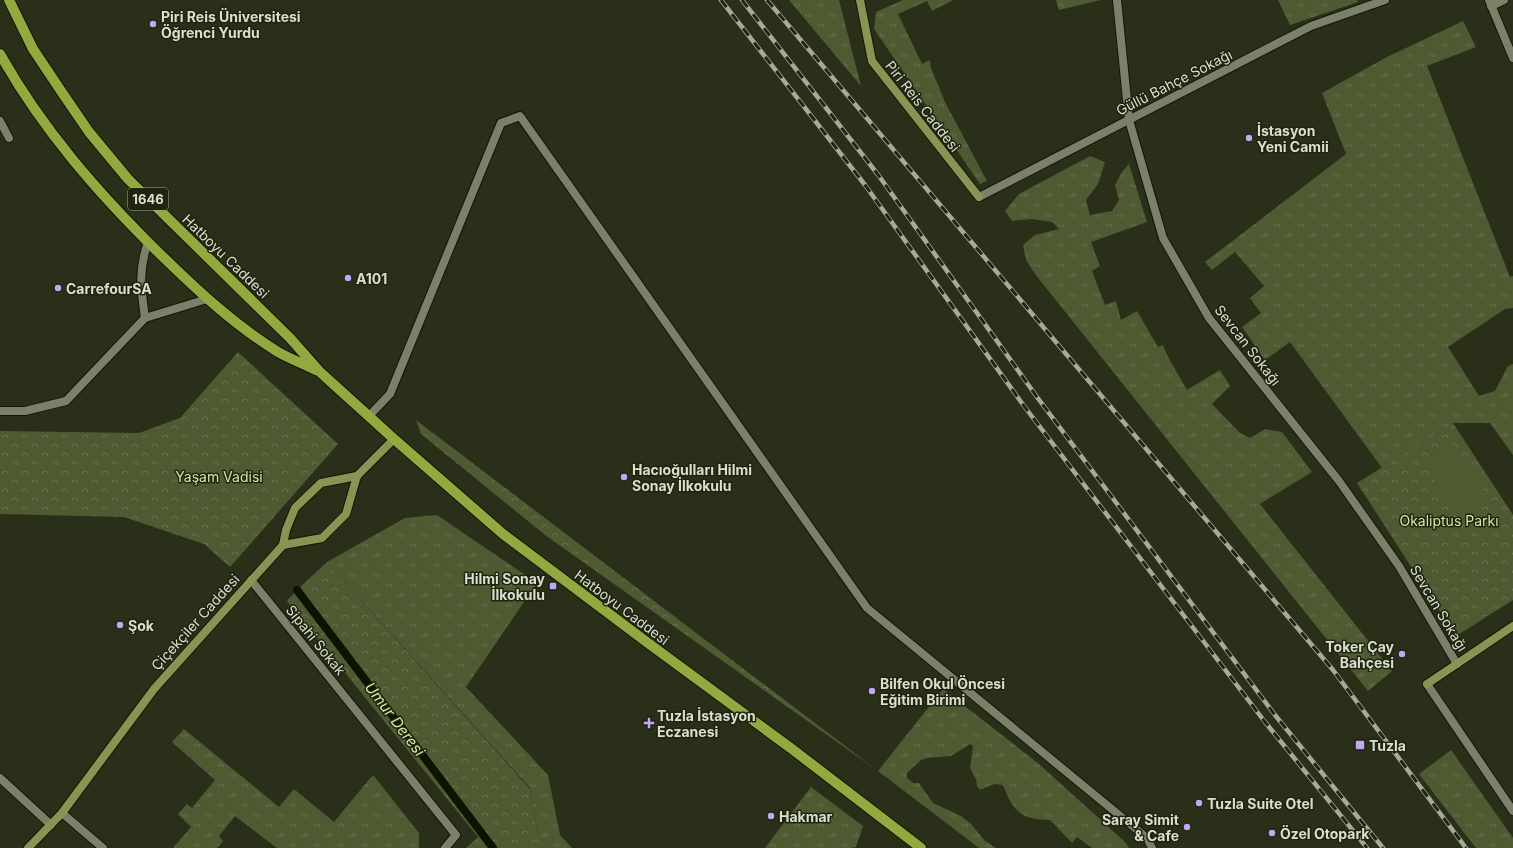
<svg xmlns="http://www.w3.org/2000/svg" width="1513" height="848" font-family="Inter,sans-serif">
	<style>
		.grass { fill: url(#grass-tufts) }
		.park { fill: url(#park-crowns) }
		.garden { fill: #4f5932 }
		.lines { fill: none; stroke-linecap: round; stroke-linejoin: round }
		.stream { stroke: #0d1300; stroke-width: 8 }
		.lane-casing { stroke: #121703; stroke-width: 10 }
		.street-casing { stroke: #121703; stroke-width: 10 }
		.secondary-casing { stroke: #121703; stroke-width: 10 }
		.primary-casing { stroke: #121703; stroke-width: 12 }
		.lane { stroke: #7a8168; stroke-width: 8 }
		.street { stroke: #7a8168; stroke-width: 8 }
		.secondary { stroke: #879453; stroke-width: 8 }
		.primary { stroke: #93a83f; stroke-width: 10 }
		.rail-casing { stroke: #a5aa99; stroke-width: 4.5 }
		.rail { stroke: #1f250f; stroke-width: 3; stroke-dasharray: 9; stroke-linecap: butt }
		.poi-dot { fill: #c3a7f2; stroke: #1f250f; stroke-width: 1.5 }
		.labels { text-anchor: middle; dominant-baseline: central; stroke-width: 3; stroke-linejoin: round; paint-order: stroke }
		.shield { fill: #1f250f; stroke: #a2a696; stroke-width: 1 }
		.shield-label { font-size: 13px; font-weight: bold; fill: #daded0 }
		.poi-label { font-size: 14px; font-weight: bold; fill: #daded0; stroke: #1f250f; text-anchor: start }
		.street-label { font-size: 14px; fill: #daded0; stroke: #1f250f }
		.park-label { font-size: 14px; fill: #d4e6a2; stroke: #1f250f }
		.water-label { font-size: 15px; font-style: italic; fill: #d4e6a2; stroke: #1f250f }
	</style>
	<defs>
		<pattern id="grass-tufts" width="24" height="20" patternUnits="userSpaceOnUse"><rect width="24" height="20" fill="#4f5932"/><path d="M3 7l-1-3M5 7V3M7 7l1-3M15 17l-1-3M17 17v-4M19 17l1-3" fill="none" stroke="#68704f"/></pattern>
		<pattern id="park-crowns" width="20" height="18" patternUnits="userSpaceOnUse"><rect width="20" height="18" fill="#4f5932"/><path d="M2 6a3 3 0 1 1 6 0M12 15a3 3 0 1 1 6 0" fill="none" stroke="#68704f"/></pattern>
	</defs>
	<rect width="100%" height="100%" fill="#292f19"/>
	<g class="grass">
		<polygon points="789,0 839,0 861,86"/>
		<polygon points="903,0 953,0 932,11 927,1 898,14 922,64 930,60 931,68 945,102 987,181 980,184 874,29 876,12"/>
		<polygon points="1056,0 1101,0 1059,10"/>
		<polygon points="1278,0 1357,0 1358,2 1290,25"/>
		<polygon points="1463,21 1476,47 1427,66 1510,277 1513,276 1513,308 1505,309 1448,347 1479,396 1495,391 1508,366 1513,364 1513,455 1490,423 1454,423 1382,468 1290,342 1265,360 1242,327 1261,313 1250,298 1264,286 1235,252 1212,270 1205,262 1346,154 1322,93 1387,57"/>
		<polygon points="1090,156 1105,162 1098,184 1086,200 1090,215 1112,211 1119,200 1115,185 1122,172 1129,164 1147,222 1091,242 1100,266 1092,271 1105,305 1116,301 1121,320 1137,311 1158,347 1163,345 1167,355 1187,390 1220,370 1230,386 1212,404 1240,433 1250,438 1265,429 1282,432 1312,472 1260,504 1392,671 1368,691 1035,274 1026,260 1023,245 1035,235 1059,229 1052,222 1032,219 1012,221 1005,211 1019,194"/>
		<polygon points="437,515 537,583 466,687 548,775 560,835 572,848 549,848 538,836 530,788 327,562 405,518"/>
		<path d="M 943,689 L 1039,764 L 1125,842 L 1129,848 L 1092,848 L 1077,837 L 1072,843 L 1050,820 C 1030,819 1019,818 1009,799 C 1006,793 1006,790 1002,785 L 994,784 L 980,790 L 977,786 L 976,779 L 970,768 L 973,746 L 970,744 L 951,756 L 927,758 L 921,760 L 907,773 L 907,778 L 913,783 L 919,783 L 933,803 L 961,816 L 971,824 L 985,841 L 996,848 L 979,848 L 878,771 Z"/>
		<polygon points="184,729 279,807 294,789 334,822 371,777 374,776 419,833 419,848 277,848 235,816 219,836 223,841 217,848 173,848 191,827 178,814 187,804 192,808 215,780 172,742"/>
		<polygon points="1451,750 1513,838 1513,848 1476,848 1419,774"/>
		<polygon points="811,787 863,826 856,847 851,848 765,848"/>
	</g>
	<g class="park">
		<polygon points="238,352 338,444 230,567 204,544 124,517 0,514 0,431 139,433 180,418"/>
		<polygon points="416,420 878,771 545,535 421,434"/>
		<polygon points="1453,423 1513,515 1513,600 1456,636 1357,483"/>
		<polygon points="327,562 530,789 538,836 549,848 466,848 478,837 287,601 297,590"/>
	</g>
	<polygon class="garden" points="1451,441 1487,496 1458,515 1422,460"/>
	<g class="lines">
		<polyline class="stream" points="297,590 493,848"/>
		<defs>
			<g id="lane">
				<polyline points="0,121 9,138"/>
				<path d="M 145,318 C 141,289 138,271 148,242"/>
				<polyline points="0,411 25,411 66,401 145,318 207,299"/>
			</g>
			<g id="street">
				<polyline points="1117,0 1129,120 1163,238 1209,318 1339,481 1399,566 1457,664"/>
				<polyline points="1489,0 1513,58"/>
				<polyline points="1491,6 1504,0"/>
				<polyline points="979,197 1311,26 1385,0"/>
				<polyline points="369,416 390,394 501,123 520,116 867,608 1147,838 1152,848"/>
				<polyline points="251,580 456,835 445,848"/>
				<polyline points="1427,684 1513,811"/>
				<polyline points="0,778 51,825"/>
				<polyline points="62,813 103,848"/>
			</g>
			<g id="secondary">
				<polyline points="860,0 872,61 979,197"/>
				<polyline points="283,545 286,530 295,508 321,483 357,476"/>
				<polyline points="1427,684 1513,626"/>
				<polyline points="28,848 62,813 154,689 283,545 322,538 346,514 357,476 394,439"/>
			</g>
			<g id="primary">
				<polyline points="9,0 33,49 61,91 89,132 128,179 290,338 320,372 394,439 503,534 648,643 792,749 921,848"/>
				<path d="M 0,54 C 42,129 98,193 159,253 C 197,290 233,324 278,352 C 290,359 304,364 316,370"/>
			</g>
		</defs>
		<use href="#lane" class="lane-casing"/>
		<use href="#street" class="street-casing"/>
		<use href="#secondary" class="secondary-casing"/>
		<use href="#primary" class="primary-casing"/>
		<use href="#lane" class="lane"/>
		<use href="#street" class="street"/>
		<use href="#secondary" class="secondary"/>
		<use href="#primary" class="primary"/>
		<defs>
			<g id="rail">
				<polyline points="721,0 865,185 1024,406 1265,722 1367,848"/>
				<polyline points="742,0 879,176 1037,397 1275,715 1383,848"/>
				<polyline points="767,0 1333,670 1466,848"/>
			</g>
		</defs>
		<use href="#rail" class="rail-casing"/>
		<use href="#rail" class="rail"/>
	</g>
	<g class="poi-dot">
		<circle cx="153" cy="24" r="4"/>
		<circle cx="1249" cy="138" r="4"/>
		<circle cx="348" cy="278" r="4"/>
		<circle cx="58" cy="288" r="4"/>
		<circle cx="624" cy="477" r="4"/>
		<rect x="549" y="582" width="8" height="8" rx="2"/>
		<circle cx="120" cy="625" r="4"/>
		<circle cx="1402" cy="654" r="4"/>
		<circle cx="872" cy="691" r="4"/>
		<path d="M647 717h4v4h4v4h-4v4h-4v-4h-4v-4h4z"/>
		<rect x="1355" y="740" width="10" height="10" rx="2"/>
		<circle cx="1199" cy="803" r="4"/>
		<circle cx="771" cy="816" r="4"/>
		<circle cx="1187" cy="827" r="4"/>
		<circle cx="1272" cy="833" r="4"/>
	</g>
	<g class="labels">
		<rect class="shield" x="128" y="188" width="40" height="22" rx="3"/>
		<g class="shield-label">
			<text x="148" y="199">1646</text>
		</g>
		<g class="poi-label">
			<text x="161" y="16">Piri Reis Üniversitesi<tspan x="161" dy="16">Öğrenci Yurdu</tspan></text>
			<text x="1257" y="130">İstasyon<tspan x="1257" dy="16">Yeni Camii</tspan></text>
			<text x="356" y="278">A101</text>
			<text x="66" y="288">CarrefourSA</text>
			<text x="632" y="469">Hacıoğulları Hilmi<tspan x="632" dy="16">Sonay İlkokulu</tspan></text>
			<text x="545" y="578" text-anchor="end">Hilmi Sonay<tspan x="545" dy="16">İlkokulu</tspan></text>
			<text x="128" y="625">Şok</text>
			<text x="1394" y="646" text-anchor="end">Toker Çay<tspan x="1394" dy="16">Bahçesi</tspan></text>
			<text x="880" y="683">Bilfen Okul Öncesi<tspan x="880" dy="16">Eğitim Birimi</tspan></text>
			<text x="657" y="715">Tuzla İstasyon<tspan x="657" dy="16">Eczanesi</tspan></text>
			<text x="1369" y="745">Tuzla</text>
			<text x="1207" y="803">Tuzla Suite Otel</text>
			<text x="779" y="816">Hakmar</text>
			<text x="1179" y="819" text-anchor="end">Saray Simit<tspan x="1179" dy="16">&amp; Cafe</tspan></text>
			<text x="1280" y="833">Özel Otopark</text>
		</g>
		<g class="street-label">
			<text transform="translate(1174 82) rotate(-27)">Güllü Bahçe Sokağı</text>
			<text transform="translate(923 106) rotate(52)">Piri Reis Caddesi</text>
			<text transform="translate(226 256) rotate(44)">Hatboyu Caddesi</text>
			<text transform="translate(1248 345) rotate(52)">Sevcan Sokağı</text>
			<text transform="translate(622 607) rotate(37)">Hatboyu Caddesi</text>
			<text transform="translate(1439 608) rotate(59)">Sevcan Sokağı</text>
			<text transform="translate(195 622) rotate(-48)">Çiçekçiler Caddesi</text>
			<text transform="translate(316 640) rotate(51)">Sipahi Sokak</text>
		</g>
		<g class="park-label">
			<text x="219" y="476">Yaşam Vadisi</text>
			<text x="1449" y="520">Okaliptus Parkı</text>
		</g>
		<g class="water-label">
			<text transform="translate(395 719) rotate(53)">Umur Deresi</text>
		</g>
	</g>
</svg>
